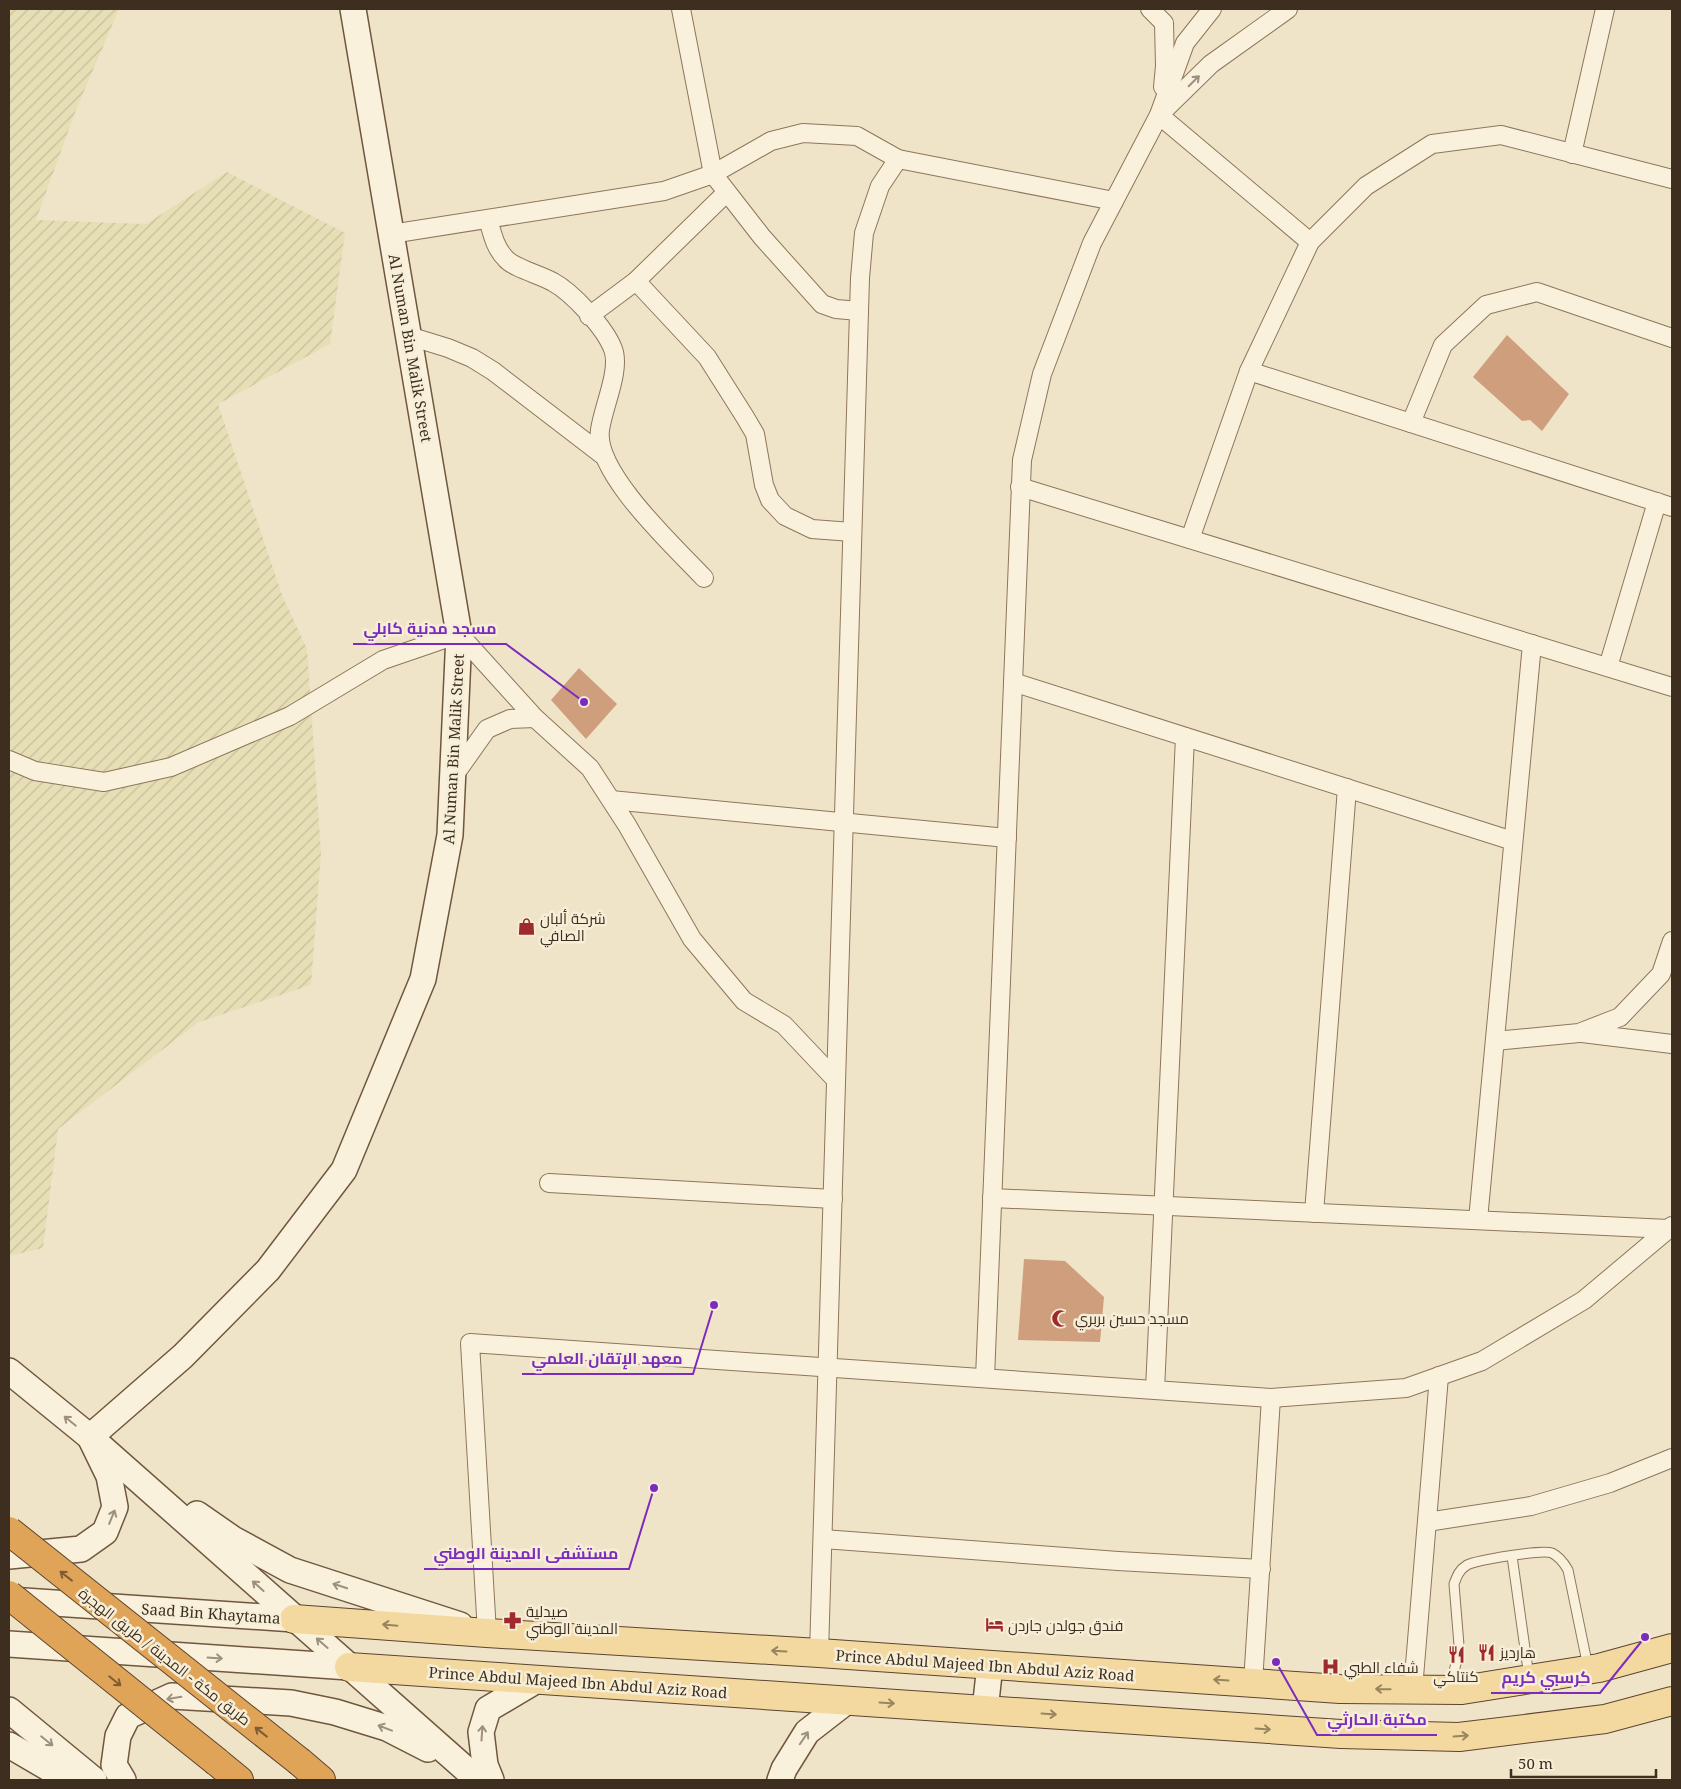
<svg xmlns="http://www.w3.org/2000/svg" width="1681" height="1789" font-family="'Noto Serif',Cairo,serif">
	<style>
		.farmland { fill: url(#farmland-furrows) }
		.building { fill: #cf9f7d }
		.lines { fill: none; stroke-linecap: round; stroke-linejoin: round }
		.service-casing { stroke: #8d765c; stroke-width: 11 }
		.minor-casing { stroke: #8d765c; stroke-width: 20 }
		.secondary-casing { stroke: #6f573f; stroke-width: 28 }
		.primary-casing { stroke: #5b4430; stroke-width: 30 }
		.motorway-casing { stroke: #5b4430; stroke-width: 30 }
		.service { stroke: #faf1dc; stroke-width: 9 }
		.minor { stroke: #faf1dc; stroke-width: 18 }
		.secondary { stroke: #faf1dc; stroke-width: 25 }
		.primary { stroke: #f3d9a0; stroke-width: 28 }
		.motorway { stroke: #e0a458; stroke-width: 28 }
		.motorway-bridge-casing { stroke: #5b4430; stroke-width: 30; stroke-linecap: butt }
		.motorway-bridge { stroke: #e0a458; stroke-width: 28 }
		.oneway { stroke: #9c907e }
		.oneway2 { stroke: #7e5d36 }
		.oneway3 { stroke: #988460 }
		.labels { text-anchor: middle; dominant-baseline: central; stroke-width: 5; stroke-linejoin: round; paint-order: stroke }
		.street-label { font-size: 15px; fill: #3d2e20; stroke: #f7eed8 }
		.poi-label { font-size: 15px; fill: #3d2e20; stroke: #f7eed8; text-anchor: start }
		.leader { fill: none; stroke: #7b2cbf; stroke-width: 2 }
		.callout-dot { fill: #7b2cbf; stroke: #f7eed8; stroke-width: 2 }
		.callout-label { font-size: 16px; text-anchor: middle; font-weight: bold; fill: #7b2cbf; stroke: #f7eed8; stroke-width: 5; stroke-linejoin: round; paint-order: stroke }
	</style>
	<defs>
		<pattern id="farmland-furrows" width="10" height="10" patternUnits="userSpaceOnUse" patternTransform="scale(1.25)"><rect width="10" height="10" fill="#e6deb5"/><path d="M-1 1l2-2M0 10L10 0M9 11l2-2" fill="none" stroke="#c6bf9b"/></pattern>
	</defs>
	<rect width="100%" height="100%" fill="#f0e4c8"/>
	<polygon class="farmland" points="9,9 119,9 76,110 36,220 146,224 227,172 345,233 330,344 218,404 282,595 307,649 321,853 311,985 199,1022 58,1129 43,1248 9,1256"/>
	<g class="building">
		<polygon points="1507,335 1569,394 1542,431 1530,420 1522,421 1473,377"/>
		<polygon points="579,668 617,704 586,739 551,700"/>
		<polygon points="1024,1259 1065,1261 1104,1297 1100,1342 1018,1340"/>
	</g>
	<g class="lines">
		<defs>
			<g id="service">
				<polyline points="1512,1556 1529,1677"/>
				<path d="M 1450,1686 L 1458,1656 L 1459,1645 L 1454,1584 C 1457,1576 1459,1570 1467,1565 C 1477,1560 1543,1549 1552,1553 C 1560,1557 1564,1563 1568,1570 L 1588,1667"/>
			</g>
			<g id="minor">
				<polyline points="681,9 713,174 762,237 822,304 836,309 859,311"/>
				<polyline points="1150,9 1164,23 1165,66 1163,87"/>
				<polyline points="1163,111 1211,64 1288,9"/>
				<polyline points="1159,115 1310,242"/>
				<polyline points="1572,154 1605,9"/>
				<path d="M 488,219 C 492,233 495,248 506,259 C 514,268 541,275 553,282 C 573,293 605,328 613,349 C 621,370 603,407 600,430 C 594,473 676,548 704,578"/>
				<polyline points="391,234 664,191 713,174 771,141 803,133 857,136 898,159"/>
				<polyline points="636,281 707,357 745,417 755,434 764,485 770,500 785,516 812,529 852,532"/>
				<polyline points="589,316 636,281 726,193"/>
				<polyline points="409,336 448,348 472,358 493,371 604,456"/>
				<polyline points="1249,371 1672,507"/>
				<polyline points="1411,423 1443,345 1486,305 1537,292 1672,338"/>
				<polyline points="1020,487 1672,687"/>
				<polyline points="1190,539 1249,371 1310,242 1366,186 1432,144 1501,135 1672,179"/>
				<polyline points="1608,667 1657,502"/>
				<polyline points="1013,682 1513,841"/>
				<polyline points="9,760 35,771 104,782 171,767 290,716 383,660 459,634 535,718 590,768 627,825 692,939 744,1001 784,1025 836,1080"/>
				<polyline points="453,777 487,729 510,719 535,718"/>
				<polyline points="611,800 1007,838"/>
				<polyline points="1582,1033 1672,1044"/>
				<polyline points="1495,1041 1579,1033 1620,1017 1661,974 1672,941"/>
				<polyline points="549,1183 833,1199"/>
				<polyline points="992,1198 1669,1229"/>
				<polyline points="1314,1213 1347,788"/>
				<polyline points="1478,1220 1532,644"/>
				<polyline points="985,1378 1022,460 1042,374 1092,243 1159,115 1185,43 1212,9"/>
				<polyline points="1155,1390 1185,737"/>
				<polyline points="1427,1522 1531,1506 1610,1483 1672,1458"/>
				<polyline points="823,1539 1118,1561 1261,1569"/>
				<polyline points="487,1633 470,1343 1271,1398 1406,1388 1482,1361 1584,1300 1672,1226"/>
				<polyline points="819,1653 860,278 864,233 880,186 898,159 1114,201"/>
				<polyline points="1253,1683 1271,1398"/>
				<polyline points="1413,1689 1439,1376"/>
			</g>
			<g id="secondary">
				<polyline points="9,1371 90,1437 478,1780"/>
				<polyline points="197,1514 233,1539 290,1570 460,1625"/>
				<polyline points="9,1556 81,1549 105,1532 115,1507 109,1476 90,1437 183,1356 268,1270 344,1170 423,979 450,835 459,634 353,9"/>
				<polyline points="9,1600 294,1619"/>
				<polyline points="9,1644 349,1667"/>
				<polyline points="9,1710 94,1780"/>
				<polyline points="985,1710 990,1665"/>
				<polyline points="9,1745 69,1780"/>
				<polyline points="123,1780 114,1765 118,1736 128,1716 172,1696 291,1703 335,1712 387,1728 428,1749"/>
				<polyline points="491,1780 485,1765 481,1732 488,1709 537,1680"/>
				<polyline points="780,1780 784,1769 807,1732 847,1701"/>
			</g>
			<g id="primary">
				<polyline points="294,1619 487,1633 819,1653 1340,1689 1462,1690 1599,1668 1672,1648"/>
				<polyline points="349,1667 1341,1734 1459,1737 1605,1719 1672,1701"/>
			</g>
			<g id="motorway">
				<polyline points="217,1762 239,1780"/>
				<polyline points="300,1762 321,1780"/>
			</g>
		</defs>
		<use href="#service" class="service-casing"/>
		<use href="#minor" class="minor-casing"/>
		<use href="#secondary" class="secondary-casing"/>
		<use href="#primary" class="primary-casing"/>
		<use href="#motorway" class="motorway-casing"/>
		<use href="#service" class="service"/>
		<use href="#minor" class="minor"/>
		<use href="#secondary" class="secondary"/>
		<use href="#primary" class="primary"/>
		<use href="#motorway" class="motorway"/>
		<defs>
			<g id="motorway-bridge">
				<polyline points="9,1531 300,1762"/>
				<polyline points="9,1595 217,1762"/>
			</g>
		</defs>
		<use href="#motorway-bridge" class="motorway-bridge-casing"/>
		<use href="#motorway-bridge" class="motorway-bridge"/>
	</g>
	<defs><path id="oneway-shaft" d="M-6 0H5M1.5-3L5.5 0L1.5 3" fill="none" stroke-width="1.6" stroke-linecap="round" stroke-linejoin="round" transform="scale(1.25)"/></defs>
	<g class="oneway">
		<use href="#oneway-shaft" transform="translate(1194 81) rotate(-45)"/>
		<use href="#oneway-shaft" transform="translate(70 1421) rotate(-141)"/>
		<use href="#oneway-shaft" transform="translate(112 1517) rotate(-68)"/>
		<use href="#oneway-shaft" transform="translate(258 1586) rotate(-138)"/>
		<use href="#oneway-shaft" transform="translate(340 1586) rotate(-162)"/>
		<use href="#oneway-shaft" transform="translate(322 1643) rotate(-139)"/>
		<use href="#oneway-shaft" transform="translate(215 1658) rotate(4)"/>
		<use href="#oneway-shaft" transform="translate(174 1698) rotate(171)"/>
		<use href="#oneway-shaft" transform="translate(385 1728) rotate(-159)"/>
		<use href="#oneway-shaft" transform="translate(482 1733) rotate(-86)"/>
		<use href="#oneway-shaft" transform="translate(804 1738) rotate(-56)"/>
		<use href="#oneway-shaft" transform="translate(47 1741) rotate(39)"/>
	</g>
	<g class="oneway2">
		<use href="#oneway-shaft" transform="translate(66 1576) rotate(-142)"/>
		<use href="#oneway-shaft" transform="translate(115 1681) rotate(39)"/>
		<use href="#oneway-shaft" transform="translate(261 1732) rotate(-142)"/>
	</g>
	<g class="oneway3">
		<use href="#oneway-shaft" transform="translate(390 1625) rotate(-175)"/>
		<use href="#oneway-shaft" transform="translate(779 1651) rotate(-177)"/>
		<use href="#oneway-shaft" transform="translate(1221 1680) rotate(-176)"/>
		<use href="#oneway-shaft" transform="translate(1383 1689) rotate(-179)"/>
		<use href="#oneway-shaft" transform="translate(887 1703) rotate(4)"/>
		<use href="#oneway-shaft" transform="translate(1049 1714) rotate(4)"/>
		<use href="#oneway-shaft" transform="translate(1263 1729) rotate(4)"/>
		<use href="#oneway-shaft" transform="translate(1461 1736) rotate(-4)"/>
	</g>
	<defs>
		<symbol id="shop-bare" viewBox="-9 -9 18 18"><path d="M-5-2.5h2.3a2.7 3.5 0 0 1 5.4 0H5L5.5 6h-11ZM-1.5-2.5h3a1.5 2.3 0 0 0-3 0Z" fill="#9e2a2b" stroke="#f7eed8" stroke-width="2.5" paint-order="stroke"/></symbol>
		<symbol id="mosque-bare" viewBox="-9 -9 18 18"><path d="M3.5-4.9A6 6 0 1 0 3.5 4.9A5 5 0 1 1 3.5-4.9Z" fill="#9e2a2b" stroke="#f7eed8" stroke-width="2.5" paint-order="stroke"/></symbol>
		<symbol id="pharmacy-bare" viewBox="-9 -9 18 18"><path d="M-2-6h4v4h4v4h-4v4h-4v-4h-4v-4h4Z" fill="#9e2a2b" stroke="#f7eed8" stroke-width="2.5" paint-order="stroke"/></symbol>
		<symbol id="hotel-bare" viewBox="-9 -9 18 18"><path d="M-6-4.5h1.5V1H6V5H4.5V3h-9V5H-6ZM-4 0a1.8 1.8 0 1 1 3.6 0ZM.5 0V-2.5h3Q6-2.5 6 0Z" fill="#9e2a2b" stroke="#f7eed8" stroke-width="2.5" paint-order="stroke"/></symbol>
		<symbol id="restaurant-bare" viewBox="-9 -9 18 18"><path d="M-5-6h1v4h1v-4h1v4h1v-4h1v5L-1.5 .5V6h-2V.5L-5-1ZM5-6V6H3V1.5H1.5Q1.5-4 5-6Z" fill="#9e2a2b" stroke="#f7eed8" stroke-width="2.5" paint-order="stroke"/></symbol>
		<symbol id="hospital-bare" viewBox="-9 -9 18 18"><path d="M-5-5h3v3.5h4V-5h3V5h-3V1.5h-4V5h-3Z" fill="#9e2a2b" stroke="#f7eed8" stroke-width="2.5" paint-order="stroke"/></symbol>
	</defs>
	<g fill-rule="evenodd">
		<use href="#shop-bare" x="514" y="914" width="25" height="25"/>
		<use href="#mosque-bare" x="1048" y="1306" width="25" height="25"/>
		<use href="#pharmacy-bare" x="500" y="1608" width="25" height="25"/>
		<use href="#hotel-bare" x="982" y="1612" width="25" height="25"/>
		<use href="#restaurant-bare" x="1474" y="1640" width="25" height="25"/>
		<use href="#restaurant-bare" x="1444" y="1642" width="25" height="25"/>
		<use href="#hospital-bare" x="1318" y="1654" width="25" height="25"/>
	</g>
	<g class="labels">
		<g class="street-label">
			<text transform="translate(411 348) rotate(80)">Al Numan Bin Malik Street</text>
			<text transform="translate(453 749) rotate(-87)">Al Numan Bin Malik Street</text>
			<text transform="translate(211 1613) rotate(4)">Saad Bin Khaytama</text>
			<text transform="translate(165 1656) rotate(38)">طريق مكة - المدينة / طريق الهجرة</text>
			<text transform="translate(985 1665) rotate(4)">Prince Abdul Majeed Ibn Abdul Aziz Road</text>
			<text transform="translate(578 1682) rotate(4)">Prince Abdul Majeed Ibn Abdul Aziz Road</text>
		</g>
		<g class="poi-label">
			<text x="540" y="918">شركة ألبان<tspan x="540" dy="17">الصافي</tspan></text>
			<text x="1075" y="1318">مسجد حسين بربري</text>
			<text x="526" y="1611">صيدلية<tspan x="526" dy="17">المدينة الوطني</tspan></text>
			<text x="1008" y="1625">فندق جولدن جاردن</text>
			<text x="1500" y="1652">هارديز</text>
			<text x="1344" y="1667">شفاء الطبي</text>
			<text x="1456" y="1676" text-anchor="middle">كنتاكي</text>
		</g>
	</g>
	<path class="leader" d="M584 702L506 644H353M714 1305L693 1374H522M654 1488L629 1569H424M1645 1637L1600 1693H1491M1276 1662L1317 1735H1437"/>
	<g class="callout-dot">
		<circle cx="584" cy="702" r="5"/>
		<circle cx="714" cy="1305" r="5"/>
		<circle cx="654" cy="1488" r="5"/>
		<circle cx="1645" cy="1637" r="5"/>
		<circle cx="1276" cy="1662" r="5"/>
	</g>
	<g class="callout-label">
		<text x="430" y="634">مسجد مدنية كابلي</text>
		<text x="607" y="1364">معهد الإتقان العلمي</text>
		<text x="526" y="1559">مستشفى المدينة الوطني</text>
		<text x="1546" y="1683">كرسبي كريم</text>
		<text x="1377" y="1725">مكتبة الحارثي</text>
	</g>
	<rect width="1681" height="1789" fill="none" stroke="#3d2e20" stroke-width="20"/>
	<path d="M1511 1769v8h145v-8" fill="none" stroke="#3d2e20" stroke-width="2.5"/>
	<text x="1518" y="1769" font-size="15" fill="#3d2e20" stroke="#f7eed8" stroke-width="4" paint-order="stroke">50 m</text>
</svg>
